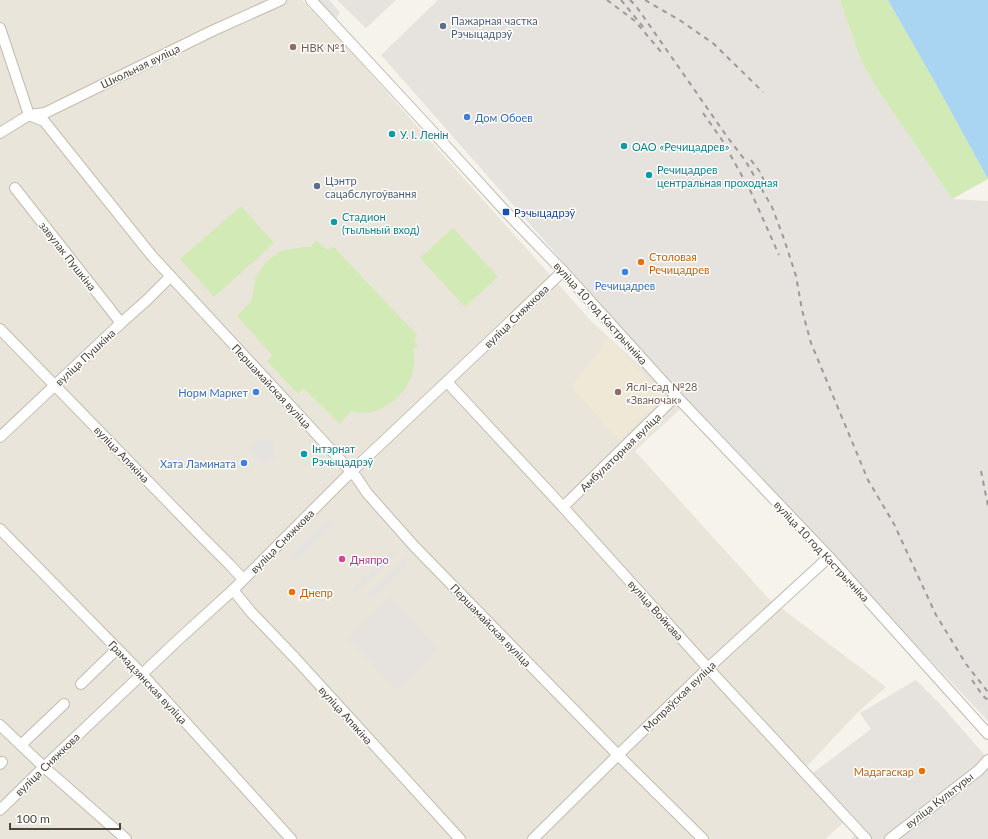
<svg xmlns="http://www.w3.org/2000/svg" width="988" height="839" font-family="Lato,sans-serif">
	<style>
		.residential { fill: #eae5da }
		.industrial { fill: #e6e2dd }
		.education { fill: #efe8d6 }
		.green { fill: #d2eab5 }
		.parking { fill: #e5e3e0 }
		.water { fill: #a9d4f2 }
		.lines { fill: none; stroke-linecap: round; stroke-linejoin: round }
		.minor-casing { stroke: #c2bbae; stroke-width: 12 }
		.minor { stroke: #fff; stroke-width: 10 }
		.rail { stroke: #9a9a9a; stroke-width: 2; stroke-dasharray: 5 5; stroke-linecap: butt }
		.service-dot { fill: #5c6f8a; stroke: #fff; stroke-width: 1.5 }
		.education-dot { fill: #8d6e63; stroke: #fff; stroke-width: 1.5 }
		.shop-dot { fill: #3f7fe0; stroke: #fff; stroke-width: 1.5 }
		.culture-dot { fill: #0f9aa8; stroke: #fff; stroke-width: 1.5 }
		.transit-dot { fill: #1a4fb4; stroke: #fff; stroke-width: 1.5 }
		.food-dot { fill: #e8710a; stroke: #fff; stroke-width: 1.5 }
		.hotel-dot { fill: #d1479c; stroke: #fff; stroke-width: 1.5 }
		.labels { text-anchor: middle; dominant-baseline: central; stroke-width: 3; stroke-linejoin: round; paint-order: stroke }
		.service-label { font-size: 11px; fill: #4e5e75; stroke: #fff; text-anchor: start }
		.education-label { font-size: 11px; fill: #785e54; stroke: #fff; text-anchor: start }
		.street-label { font-size: 11px; fill: #4b4439; stroke: #fff }
		.shop-label { font-size: 11px; fill: #366cbe; stroke: #fff; text-anchor: end }
		.culture-label { font-size: 11px; fill: #0d838f; stroke: #fff; text-anchor: start }
		.transit-label { font-size: 11px; fill: #164399; stroke: #fff; text-anchor: start }
		.food-label { font-size: 11px; fill: #c56008; stroke: #fff; text-anchor: start }
		.hotel-label { font-size: 11px; fill: #b23c85; stroke: #fff; text-anchor: start }
	</style>
	<rect width="100%" height="100%" fill="#f6f3ec"/>
	<polygon class="residential" points="0,0 302,0 350,51 593,323 669,392 680,409 635,451 768,598 886,687 856,714 800,774 843,823 825,839 0,839"/>
	<g class="industrial">
		<polygon points="337,0 396,0 366,28"/>
		<polygon points="438,0 840,0 861,61 880,93 952,199 988,201 988,721 667,382 696,363 668,381 381,55"/>
		<polygon points="391,596 438,649 397,690 347,638"/>
		<polygon points="916,680 940,704 988,759 988,839 851,839 862,829 813,773 871,729 860,713"/>
	</g>
	<polygon class="education" points="609,338 665,398 619,440 571,387"/>
	<g class="green">
		<polygon points="840,0 888,0 932,77 988,179 952,199 880,93 861,61"/>
		<polygon points="241,206 274,243 214,297 180,259"/>
		<polygon points="453,228 498,277 465,307 420,258"/>
		<path d="M 316,240 L 328,250 L 333,246 L 417,335 L 414,340 L 418,346 L 413,348 C 414,353 415,359 414,364 C 412,388 391,409 367,413 C 362,413 356,412 351,411 L 340,424 L 304,389 L 298,394 L 267,361 L 272,355 L 237,316 L 252,300 L 255,279 L 264,264 L 280,251 L 304,247 L 311,247 Z"/>
	</g>
	<g class="parking">
		<polygon points="318,0 329,0 340,12 336,19"/>
		<polygon points="262,439 273,440 275,458 265,466 248,447"/>
		<polygon points="326,519 333,522 295,562 290,556"/>
		<polygon points="394,550 397,554 355,592 352,589"/>
		<polygon points="407,557 410,560 371,600 367,596"/>
	</g>
	<polygon class="water" points="888,0 988,0 988,179 932,77"/>
	<g class="lines">
		<defs>
			<g id="minor">
				<polyline points="311,0 423,121 506,212 563,271 676,396 829,557 988,734"/>
				<polyline points="0,28 29,115 44,121 152,256 357,478 367,493 414,546 618,755 703,839"/>
				<polyline points="0,133 29,115 45,113 212,31 281,0"/>
				<polyline points="15,188 121,323"/>
				<polyline points="0,329 203,538 229,564 243,579"/>
				<polyline points="447,382 563,507 708,668 866,839"/>
				<polyline points="0,437 121,323 147,300 170,277"/>
				<polyline points="563,507 676,396"/>
				<polyline points="0,529 142,674 291,839"/>
				<polyline points="233,590 251,612 295,658 460,839"/>
				<polyline points="81,684 117,649"/>
				<polyline points="0,725 44,767 126,839"/>
				<polyline points="21,745 64,704"/>
				<polyline points="0,764 2,762"/>
				<polyline points="0,810 44,767 178,640 233,590 351,472 493,338 563,271"/>
				<polyline points="533,839 618,755 708,668 829,557"/>
				<polyline points="890,839 979,770 988,760"/>
			</g>
		</defs>
		<use href="#minor" class="minor-casing"/>
		<use href="#minor" class="minor"/>
		<g class="rail">
			<polyline points="607,0 635,21 662,53"/>
			<polyline points="621,0 644,28"/>
			<polyline points="630,0 636,6 728,138 745,160 772,207 784,239 796,276 802,310 811,343 868,480 894,524 936,615 966,664 988,692"/>
			<polyline points="645,0 681,21 714,44 763,92"/>
			<polyline points="703,113 722,140 751,192 779,255"/>
			<polyline points="751,160 760,172 767,187"/>
			<polyline points="981,471 988,506"/>
			<polyline points="972,680 983,696 988,700"/>
		</g>
	</g>
	<g class="service-dot">
		<circle cx="443" cy="26" r="4"/>
		<circle cx="317" cy="186" r="4"/>
	</g>
	<g class="education-dot">
		<circle cx="293" cy="47" r="4"/>
		<circle cx="618" cy="392" r="4"/>
	</g>
	<g class="shop-dot">
		<circle cx="467" cy="117" r="4"/>
		<circle cx="625" cy="272" r="4"/>
		<circle cx="256" cy="392" r="4"/>
		<circle cx="244" cy="463" r="4"/>
	</g>
	<g class="culture-dot">
		<circle cx="392" cy="134" r="4"/>
		<circle cx="624" cy="146" r="4"/>
		<circle cx="649" cy="175" r="4"/>
		<circle cx="334" cy="222" r="4"/>
		<circle cx="304" cy="454" r="4"/>
	</g>
	<rect class="transit-dot" x="502" y="208" width="8" height="8" rx="2"/>
	<g class="food-dot">
		<circle cx="641" cy="262" r="4"/>
		<circle cx="292" cy="592" r="4"/>
		<circle cx="922" cy="771" r="4"/>
	</g>
	<circle class="hotel-dot" cx="342" cy="559" r="4"/>
	<g class="labels">
		<g class="service-label">
			<text x="451" y="20">Пажарная частка<tspan x="451" dy="13">Рэчыцадрэў</tspan></text>
			<text x="325" y="180">Цэнтр<tspan x="325" dy="13">сацабслугоўвання</tspan></text>
		</g>
		<g class="education-label">
			<text x="301" y="47">НВК №1</text>
			<text x="626" y="386">Яслі-сад №28<tspan x="626" dy="13">«Званочак»</tspan></text>
		</g>
		<g class="street-label">
			<text transform="translate(140 66) rotate(-26)">Школьная вуліца</text>
			<text transform="translate(68 256) rotate(52)">завулак Пушкіна</text>
			<text transform="translate(601 313) rotate(48)">вуліца 10 год Кастрычніка</text>
			<text transform="translate(516 316) rotate(-44)">вуліца Сняжкова</text>
			<text transform="translate(85 357) rotate(-43)">вуліца Пушкіна</text>
			<text transform="translate(272 386) rotate(47)">Першамайская вуліца</text>
			<text transform="translate(620 452) rotate(-44)">Амбулаторная вуліца</text>
			<text transform="translate(122 454) rotate(46)">вуліца Апякіна</text>
			<text transform="translate(282 541) rotate(-45)">вуліца Сняжкова</text>
			<text transform="translate(822 551) rotate(47)">вуліца 10 год Кастрычніка</text>
			<text transform="translate(656 610) rotate(48)">вуліца Войкава</text>
			<text transform="translate(491 625) rotate(46)">Першамайская вуліца</text>
			<text transform="translate(148 682) rotate(47)">Грамадзянская вуліца</text>
			<text transform="translate(679 696) rotate(-44)">Мопраўская вуліца</text>
			<text transform="translate(346 715) rotate(48)">вуліца Апякіна</text>
			<text transform="translate(47 764) rotate(-44)">вуліца Сняжкова</text>
			<text transform="translate(939 800) rotate(-38)">вуліца Культуры</text>
		</g>
		<g class="shop-label">
			<text x="475" y="117" text-anchor="start">Дом Обоев</text>
			<text x="625" y="285" text-anchor="middle">Речицадрев</text>
			<text x="248" y="392">Норм Маркет</text>
			<text x="236" y="463">Хата Ламината</text>
		</g>
		<g class="culture-label">
			<text x="400" y="134">У. І. Ленін</text>
			<text x="632" y="146">ОАО «Речицадрев»</text>
			<text x="657" y="169">Речицадрев<tspan x="657" dy="13">центральная проходная</tspan></text>
			<text x="342" y="216">Стадион<tspan x="342" dy="13">(тыльный вход)</tspan></text>
			<text x="312" y="448">Інтэрнат<tspan x="312" dy="13">Рэчыцадрэў</tspan></text>
		</g>
		<g class="transit-label">
			<text x="514" y="212">Рэчыцадрэў</text>
		</g>
		<g class="food-label">
			<text x="649" y="256">Столовая<tspan x="649" dy="13">Речицадрев</tspan></text>
			<text x="300" y="592">Днепр</text>
			<text x="914" y="771" text-anchor="end">Мадагаскар</text>
		</g>
		<g class="hotel-label">
			<text x="350" y="559">Дняпро</text>
		</g>
	</g>
	<path d="M10 823v6h110v-6" fill="none" stroke="#4b4439" stroke-width="2"/>
	<text x="16" y="823" font-size="12" fill="#4b4439" stroke="#ffffff" stroke-width="3" paint-order="stroke">100 m</text>
</svg>
